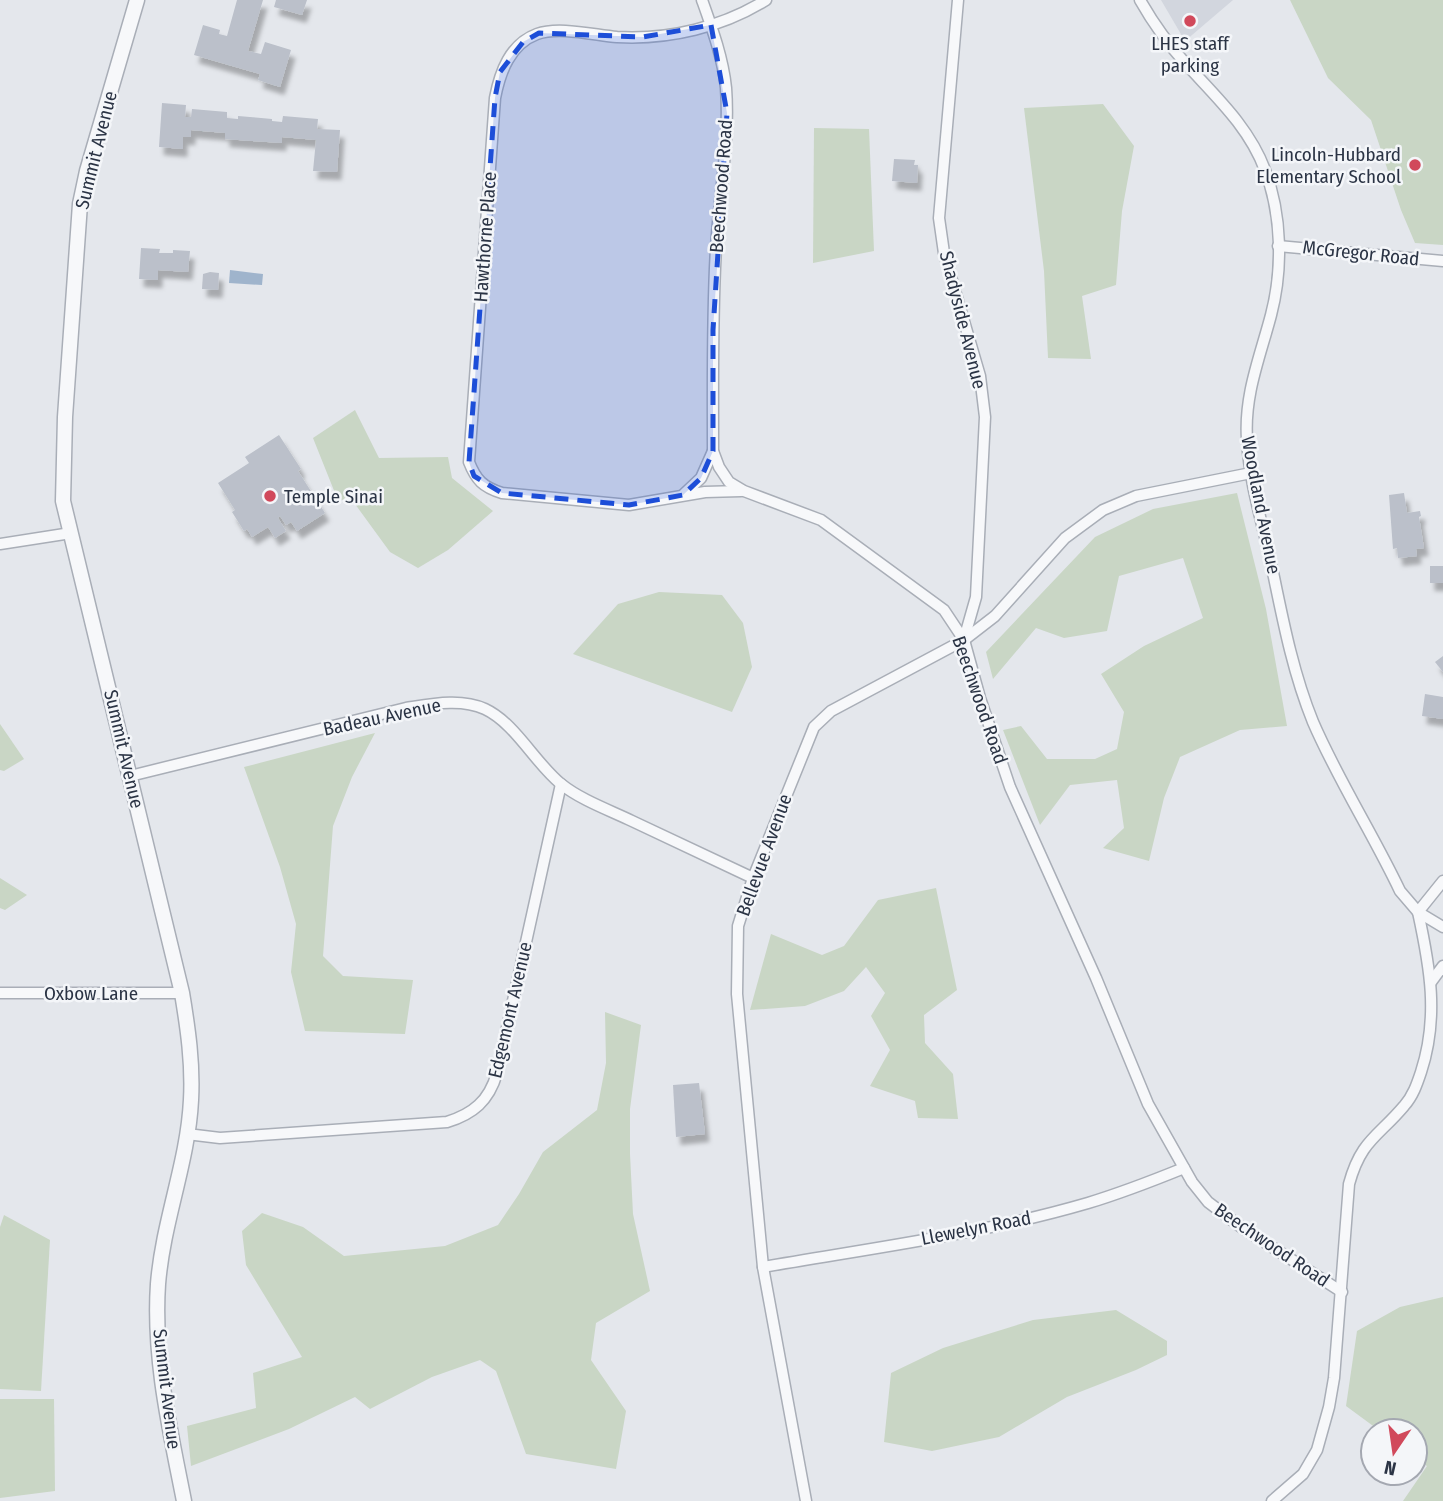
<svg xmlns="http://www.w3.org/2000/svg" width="1443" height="1501" font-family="'Fira Sans Condensed',sans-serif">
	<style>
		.built { fill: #d2d6de }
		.green { fill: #c9d6c5 }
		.water { fill: #9fb4cc }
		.building { fill: #bbc0ca; filter: url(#shadow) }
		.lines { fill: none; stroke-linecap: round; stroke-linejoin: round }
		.minor-casing { stroke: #a9aeb7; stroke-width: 13 }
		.tertiary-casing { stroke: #a9aeb7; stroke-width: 17 }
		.minor { stroke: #f7f8fa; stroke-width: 10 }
		.tertiary { stroke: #f7f8fa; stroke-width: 14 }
		.marked { fill: #1d4ed8; fill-opacity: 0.2; stroke: #1d4ed8; stroke-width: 5; stroke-dasharray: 14 9; stroke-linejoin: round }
		.poi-dot { fill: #d1495b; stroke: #f4f6f9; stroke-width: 2.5 }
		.labels { text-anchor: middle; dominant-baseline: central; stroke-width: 5; stroke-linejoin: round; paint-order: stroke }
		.poi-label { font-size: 19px; fill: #2b3445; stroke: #f4f6f9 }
		.street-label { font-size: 19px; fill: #2b3445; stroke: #f4f6f9 }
	</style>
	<defs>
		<filter id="shadow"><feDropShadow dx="4.5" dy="8" stdDeviation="2" flood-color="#0004"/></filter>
	</defs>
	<rect width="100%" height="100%" fill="#e4e7ec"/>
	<polygon class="built" points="1161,0 1233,0 1185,41"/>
	<g class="green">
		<polygon points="1290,0 1443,0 1443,245 1415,243 1401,210 1371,120 1328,78"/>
		<polygon points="1103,104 1134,146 1122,211 1116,285 1082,296 1091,359 1048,358 1044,271 1024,108"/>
		<polygon points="814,128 869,129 874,251 813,263"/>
		<polygon points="355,410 379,458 448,457 452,478 493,511 448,550 418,568 390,552 355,504 337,498 313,438"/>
		<polygon points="1237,493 1266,609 1287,726 1240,730 1180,757 1164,798 1149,861 1103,848 1124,828 1117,780 1070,785 1040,825 1003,730 1021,726 1047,759 1095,759 1117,749 1124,712 1101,674 1144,646 1203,618 1183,558 1119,576 1107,631 1064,638 1036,628 993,679 986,652 1095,537 1153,509"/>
		<polygon points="659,592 722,595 743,623 752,667 732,712 573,654 618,604"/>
		<polygon points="0,724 24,759 4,771 0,770"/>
		<polygon points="375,733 352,777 333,826 323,956 343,976 413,980 405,1034 305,1031 291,972 296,924 280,867 244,767"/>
		<polygon points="0,878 27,895 5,910 0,908"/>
		<polygon points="936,888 957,990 924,1015 925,1043 953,1074 958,1119 918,1118 915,1101 870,1086 890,1050 871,1016 885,993 866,967 844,991 805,1006 750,1010 771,934 822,955 844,946 878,900"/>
		<polygon points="605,1012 641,1025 630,1109 630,1154 633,1214 650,1291 596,1323 591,1360 626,1411 616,1469 526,1454 496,1371 480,1360 432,1377 370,1409 355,1397 289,1429 191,1466 187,1426 256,1408 253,1373 302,1357 246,1265 242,1231 262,1213 303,1227 344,1256 445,1246 498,1225 519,1194 543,1152 597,1110 606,1063"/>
		<polygon points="4,1215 50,1240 41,1391 0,1389 0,1227"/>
		<polygon points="1443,1297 1443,1501 1403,1501 1427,1466 1415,1458 1415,1431 1380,1431 1346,1406 1357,1331 1400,1307"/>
		<polygon points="1116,1310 1167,1341 1167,1355 1136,1370 1067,1397 999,1437 932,1451 884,1442 891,1373 943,1348 1033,1320"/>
		<polygon points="0,1399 54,1399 55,1491 0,1498"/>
	</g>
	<polygon class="water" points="230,270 263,274 262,285 229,283"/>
	<g class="building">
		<polygon points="237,0 263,0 248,51 261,54 265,42 291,50 280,87 258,80 260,74 194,55 203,25 220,30 219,34 227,36"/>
		<polygon points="276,0 307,0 302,15 274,7"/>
		<polygon points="162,103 186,105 185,117 191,117 192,109 227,112 227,118 238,119 238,116 272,119 272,121 282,122 283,116 318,119 317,129 340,130 337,172 313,171 316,140 282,137 282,143 225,139 225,133 191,130 191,137 183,137 183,149 159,147"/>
		<polygon points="894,159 915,160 914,165 918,165 917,183 892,181"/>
		<polygon points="141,248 160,249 159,253 173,253 173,250 190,251 188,272 158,270 158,280 139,279"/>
		<polygon points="210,272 219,273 218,290 202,289 203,274"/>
		<polygon points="279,435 301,469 298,471 325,513 297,531 291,522 286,525 280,516 278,518 286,531 275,538 268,527 252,537 247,529 244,531 232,512 235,510 218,483 249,463 245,457"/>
		<polygon points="1404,493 1407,513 1420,511 1421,516 1419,517 1424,548 1416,549 1417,556 1398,558 1397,548 1393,549 1389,495"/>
		<rect x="1430" y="566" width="13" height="17"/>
		<polygon points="1443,656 1443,672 1435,662"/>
		<polygon points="1425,694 1443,697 1443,719 1422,716"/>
		<polygon points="699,1083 705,1134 676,1137 673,1085"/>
	</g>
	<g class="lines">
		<defs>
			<g id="minor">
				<path d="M 702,0 C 712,28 723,58 726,88 C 730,141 719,195 716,248 C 712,315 713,383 713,451 L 719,467 L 729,482 L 744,491 L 821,520 L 944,610 L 964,640 L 980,698 L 1010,787 L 1096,978 L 1148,1104 L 1192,1182 L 1208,1202 L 1241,1227 L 1342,1292"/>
				<polyline points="958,0 939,218 944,253 980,376 985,417 976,597 964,639"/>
				<path d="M 1140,0 C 1153,23 1169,45 1186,64 C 1216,97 1249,127 1265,170 C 1282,215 1283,269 1271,315 C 1260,357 1244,395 1247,439 C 1249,478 1260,516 1269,553 C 1281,610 1291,668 1313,722 C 1338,780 1373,834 1400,891 L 1418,912 L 1443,927"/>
				<polyline points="1278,246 1443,261"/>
				<path d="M 741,491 L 705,492 L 629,505 L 502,493 C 483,487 476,480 469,462 L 495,98 C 500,72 510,44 537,34 C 559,26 594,35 617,37 C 669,40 723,27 766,0"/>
				<polyline points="684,494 701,478 713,451"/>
				<polyline points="0,544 71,533"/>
				<path d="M 130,776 L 406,708 C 432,704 461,698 485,709 C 515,723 535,763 561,784 C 581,800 609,810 632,821 C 672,840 712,859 753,878"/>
				<polyline points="1431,982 1443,966"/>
				<polyline points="0,993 182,993"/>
				<path d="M 187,1134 L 220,1138 L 447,1122 C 473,1114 489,1101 497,1073 L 561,784"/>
				<path d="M 763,1267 C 872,1248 982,1234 1088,1203 C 1121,1193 1152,1181 1184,1168"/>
				<polyline points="806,1501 763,1267 737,994 738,926 753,878 814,727 831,711 964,640 995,616 1065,538 1103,510 1136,496 1251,473"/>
				<path d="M 1272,1501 L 1303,1474 L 1317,1450 L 1329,1407 L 1334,1378 L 1349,1184 C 1361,1140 1378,1137 1404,1106 C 1413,1096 1417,1084 1421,1072 C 1439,1017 1430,967 1418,912 L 1443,881"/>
			</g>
			<path id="tertiary" d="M 137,0 L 87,171 L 80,204 L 65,417 L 63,501 L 182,993 C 188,1029 193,1064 191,1100 C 188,1162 163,1221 158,1284 C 153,1357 170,1430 184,1501"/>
		</defs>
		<use href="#minor" class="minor-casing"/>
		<use href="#tertiary" class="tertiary-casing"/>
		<use href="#minor" class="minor"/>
		<use href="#tertiary" class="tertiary"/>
	</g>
	<path class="marked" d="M 711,25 L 727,113 L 713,330 L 713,451 L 701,478 L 683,495 L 629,505 L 502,493 L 474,476 L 469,462 L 495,98 L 500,72 L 523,42 L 539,33 L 643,37 Z"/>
	<g class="poi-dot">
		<circle cx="1190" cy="21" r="7"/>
		<circle cx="1415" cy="165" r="7"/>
		<circle cx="270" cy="496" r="7"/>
	</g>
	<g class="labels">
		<g class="poi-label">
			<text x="1190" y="43">LHES staff<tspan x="1190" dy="22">parking</tspan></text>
			<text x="1401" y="154" text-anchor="end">Lincoln-Hubbard<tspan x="1401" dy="22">Elementary School</tspan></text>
			<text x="284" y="496" text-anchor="start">Temple Sinai</text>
		</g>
		<g class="street-label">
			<text transform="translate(96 150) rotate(-76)">Summit Avenue</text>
			<text transform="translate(721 186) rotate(-86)">Beechwood Road</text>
			<text transform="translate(485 237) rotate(-86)">Hawthorne Place</text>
			<text transform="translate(1361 253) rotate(6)">McGregor Road</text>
			<text transform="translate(963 320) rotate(76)">Shadyside Avenue</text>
			<text transform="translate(1261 505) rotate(79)">Woodland Avenue</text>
			<text transform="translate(980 700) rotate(71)">Beechwood Road</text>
			<text transform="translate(382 717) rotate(-12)">Badeau Avenue</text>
			<text transform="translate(124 749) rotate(77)">Summit Avenue</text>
			<text transform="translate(764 855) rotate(-70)">Bellevue Avenue</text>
			<text x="91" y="993">Oxbow Lane</text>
			<text transform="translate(510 1010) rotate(-77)">Edgemont Avenue</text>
			<text transform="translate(976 1228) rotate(-11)">Llewelyn Road</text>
			<text transform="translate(1272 1245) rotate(34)">Beechwood Road</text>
			<text transform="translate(167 1389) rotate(83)">Summit Avenue</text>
		</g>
	</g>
	<g transform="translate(1394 1452) rotate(193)"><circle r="33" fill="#f4f6f9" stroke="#a4a8b1" stroke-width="2"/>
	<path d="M0-5L12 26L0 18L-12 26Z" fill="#d1495b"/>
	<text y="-10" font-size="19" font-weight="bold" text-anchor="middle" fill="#2b3445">N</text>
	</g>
</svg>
